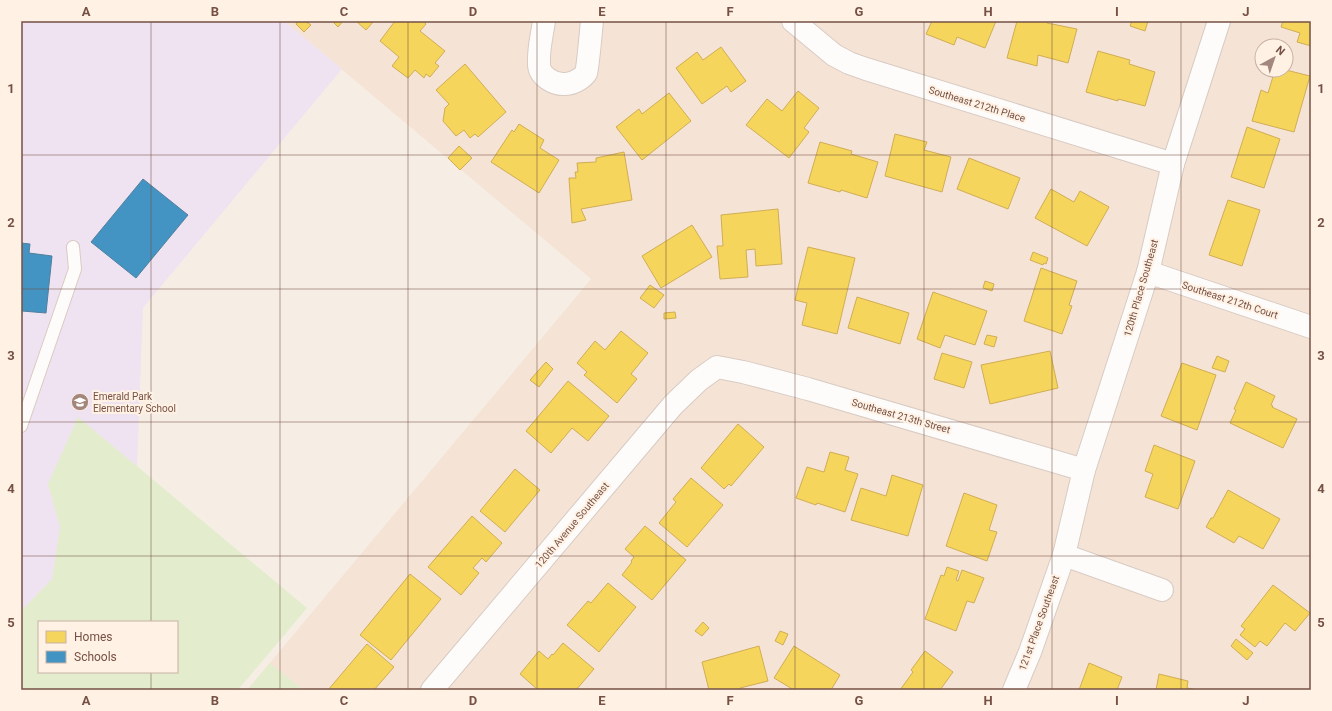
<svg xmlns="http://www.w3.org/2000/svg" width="1332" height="711" font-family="Roboto,sans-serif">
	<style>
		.residential { fill: #f5e4d5; fill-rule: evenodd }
		.education { fill: #f0e3f1 }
		.green { fill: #e3edce; fill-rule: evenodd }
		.homes { fill: #f6d55c; stroke: #d0ad55 }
		.schools { fill: #4393c3; stroke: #527f9d }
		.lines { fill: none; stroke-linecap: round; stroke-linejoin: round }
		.service-casing { stroke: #d8cbc3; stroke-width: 14 }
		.minor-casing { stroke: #d8cbc3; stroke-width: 24 }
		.service { stroke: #fefcfb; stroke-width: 12 }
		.minor { stroke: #fefcfb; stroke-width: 22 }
		.grid { fill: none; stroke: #765044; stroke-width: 1; stroke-opacity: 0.55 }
		.labels { text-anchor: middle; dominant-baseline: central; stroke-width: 4; stroke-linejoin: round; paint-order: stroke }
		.street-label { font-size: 10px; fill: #765044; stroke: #fff2e5 }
		.poi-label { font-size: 10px; fill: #765044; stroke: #fff2e5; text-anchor: start }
		.neatline { fill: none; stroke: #765044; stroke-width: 1.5 }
		.grid-label { font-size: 13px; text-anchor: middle; font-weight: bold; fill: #765044 }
	</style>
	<rect width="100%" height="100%" fill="#f6eee5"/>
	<path class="residential" d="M 284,21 L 1311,21 L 1311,690 L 247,690 L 591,279 ZM 1262,46 L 1286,46 L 1286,70 L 1262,70 Z"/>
	<polygon class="education" points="21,21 284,21 342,69 143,308 136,496 21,635"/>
	<g class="green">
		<path d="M 78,417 L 307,608 L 238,690 L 21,690 L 21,611 L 52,579 L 60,527 L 48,484 ZM 39,622 L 177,622 L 177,672 L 39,672 Z"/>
		<polygon points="270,663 303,690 247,690"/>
	</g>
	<g class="homes">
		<polygon points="298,21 305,21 311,25 304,32 296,24"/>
		<polygon points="332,21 343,21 338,27"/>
		<polygon points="356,21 374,21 366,30"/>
		<polygon points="395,21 423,21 426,24 420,31 445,51 435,63 439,66 430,77 426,74 424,78 415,70 408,78 392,66 399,57 380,41"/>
		<polygon points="932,21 996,21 985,48 957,37 954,45 926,34"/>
		<polygon points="1017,21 1047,21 1047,23 1077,29 1068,63 1038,55 1037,66 1007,58"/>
		<polygon points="1132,21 1148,21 1145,31 1130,26"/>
		<polygon points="1283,21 1311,21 1311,46 1297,42 1300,33 1281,27"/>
		<polygon points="721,47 746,81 731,92 727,86 702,104 676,68 697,52 703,60"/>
		<polygon points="1098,51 1130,60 1129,64 1155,72 1145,106 1118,99 1118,101 1086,92"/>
		<polygon points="465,64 506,112 478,137 475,134 470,138 464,130 456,136 443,121 445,108 449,104 436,90"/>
		<polygon points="1275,70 1286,70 1310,76 1294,132 1252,121 1261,90 1268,93"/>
		<polygon points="798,91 819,108 804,128 809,132 789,158 746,125 767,99 782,111"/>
		<polygon points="669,93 691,121 642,160 616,127 639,109 642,114"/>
		<polygon points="519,124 544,140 540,148 559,160 539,193 491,162 512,130 514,132"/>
		<polygon points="1247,127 1280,139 1264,188 1231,177"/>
		<polygon points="895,134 927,142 924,150 951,157 942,192 885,176"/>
		<polygon points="820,142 852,151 851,154 878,162 867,198 841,190 840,192 808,183"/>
		<polygon points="459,146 472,158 460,170 448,158"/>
		<polygon points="624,152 632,200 581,209 586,220 572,223 569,178 576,178 575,172 578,172 577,163 596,162 596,158"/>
		<polygon points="969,158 1020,178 1008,209 957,189"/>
		<polygon points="1051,189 1074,202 1080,191 1109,207 1087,246 1035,218"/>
		<polygon points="1228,200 1260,210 1242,266 1209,255"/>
		<polygon points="778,209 782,264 756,266 755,249 746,250 748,277 720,279 717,246 723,246 721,215"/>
		<polygon points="692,225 712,257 661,288 642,256"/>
		<polygon points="808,247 855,258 837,334 802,325 807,303 795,300"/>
		<polygon points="1033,252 1048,258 1046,264 1044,263 1043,265 1030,260"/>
		<polygon points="1041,268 1077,281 1069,305 1072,306 1062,334 1024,321"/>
		<polygon points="985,281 994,284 992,291 983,288"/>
		<polygon points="650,285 664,295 654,308 640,298"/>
		<polygon points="933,292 987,311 975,345 945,335 940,348 917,339"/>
		<polygon points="857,297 909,313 900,344 848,328"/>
		<polygon points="675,312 676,318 664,319 664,313"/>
		<polygon points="621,331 648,353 631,374 637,379 617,403 584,375 587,372 577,363 595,341 605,350"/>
		<polygon points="987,335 997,337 994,347 984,344"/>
		<polygon points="1050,351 1058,388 990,404 981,365"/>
		<polygon points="942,353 972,362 964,388 934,379"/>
		<polygon points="1217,356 1229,361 1225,372 1212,368"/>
		<polygon points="546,362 553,369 539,387 530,380"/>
		<polygon points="1182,363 1216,375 1197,430 1161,416"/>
		<polygon points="568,381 609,416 588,441 572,428 551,453 526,431"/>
		<polygon points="1246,382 1275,396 1271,405 1273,406 1272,407 1297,419 1283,448 1230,423 1236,410 1234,409"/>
		<polygon points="738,424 764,447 731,486 729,484 724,489 701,468"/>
		<polygon points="1154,445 1195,461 1178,509 1145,497 1153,474 1145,471"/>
		<polygon points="830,452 849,457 845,470 858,474 845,512 817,503 816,505 796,498 807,467 824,472"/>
		<polygon points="515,469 540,490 505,532 480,511"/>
		<polygon points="892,475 923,485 908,536 851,520 861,488 886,496"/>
		<polygon points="691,478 723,505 687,547 659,523 676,502 673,499"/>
		<polygon points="1228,490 1280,519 1263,549 1239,536 1234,543 1206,527 1211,518 1213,518"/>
		<polygon points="964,493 997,505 989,530 997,532 987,561 946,546"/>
		<polygon points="472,516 502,543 486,562 482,558 473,568 479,573 461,595 428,567"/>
		<polygon points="645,526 686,560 652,600 622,575 632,562 631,561 634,557 625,549"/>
		<polygon points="947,567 959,571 956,580 958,581 962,570 984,578 974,603 967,601 956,631 925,619 941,575 944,576"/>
		<polygon points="410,574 441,599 391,660 360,635"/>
		<polygon points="608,583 636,607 599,652 567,625 588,601 591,603"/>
		<polygon points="1273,585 1310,613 1295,631 1285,623 1267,646 1260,641 1255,647 1240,635 1245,629 1241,626"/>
		<polygon points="703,622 709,628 702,636 695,631"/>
		<polygon points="780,631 788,634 783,645 775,641"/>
		<polygon points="1236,639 1253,653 1247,660 1231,646"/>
		<polygon points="563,643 594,669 576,690 538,690 520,674 539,651 548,659 552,654 553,655"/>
		<polygon points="367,644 394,667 374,690 328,690"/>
		<polygon points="759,646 768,681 740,688 741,690 709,690 702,662"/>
		<polygon points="794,646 840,675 831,690 794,690 774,678"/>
		<polygon points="925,651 953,672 940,690 900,690 913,672 911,670"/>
		<polygon points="1089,663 1122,677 1117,690 1079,690"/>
		<polygon points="1159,674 1188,681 1187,688 1198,690 1156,690"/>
	</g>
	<g class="schools">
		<polygon points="143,179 188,215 136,278 91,242"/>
		<polygon points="21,243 30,244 29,253 52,256 46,313 22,311 21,321"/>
	</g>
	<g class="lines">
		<defs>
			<polyline id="service" points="21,426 75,269 73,247"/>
			<g id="minor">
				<path d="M 544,21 C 542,35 538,50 539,64 C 539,76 554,85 565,84 C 572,84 582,79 586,73 C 588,67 591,30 592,21"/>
				<polyline points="793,21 834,55 849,63 866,69 1173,164"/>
				<polyline points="1148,272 1311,327"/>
				<polyline points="1064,555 1162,590"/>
				<polyline points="432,690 673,405 699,380 717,367 743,372 808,389 1084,470"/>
				<polyline points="1014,690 1030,652 1064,555 1084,470 1148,272 1173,164 1219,21"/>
			</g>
		</defs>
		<use href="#service" class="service-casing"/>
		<use href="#minor" class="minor-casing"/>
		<use href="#service" class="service"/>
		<use href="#minor" class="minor"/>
	</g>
	<path class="grid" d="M 151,21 L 151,622M 280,21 L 280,690M 408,21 L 408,690M 537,21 L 537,690M 666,21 L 666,690M 795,21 L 795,690M 924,21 L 924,690M 1052,21 L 1052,690M 1181,21 L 1181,690M 21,155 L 1311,155M 21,289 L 1311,289M 21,422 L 1311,422M 21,556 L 1311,556M 151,672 L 151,690"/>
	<defs>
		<symbol id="school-disc" viewBox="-11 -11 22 22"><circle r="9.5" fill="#a3877c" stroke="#fff2e5"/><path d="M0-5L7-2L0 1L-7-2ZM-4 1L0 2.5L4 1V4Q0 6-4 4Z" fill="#fff"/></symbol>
	</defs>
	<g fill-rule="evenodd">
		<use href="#school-disc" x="70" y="392" width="20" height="20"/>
	</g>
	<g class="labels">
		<g class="street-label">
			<text transform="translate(977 104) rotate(17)">Southeast 212th Place</text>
			<text transform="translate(1141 288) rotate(-74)">120th Place Southeast</text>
			<text transform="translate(1230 300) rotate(18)">Southeast 212th Court</text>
			<text transform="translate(901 416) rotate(16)">Southeast 213th Street</text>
			<text transform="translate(572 525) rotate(-50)">120th Avenue Southeast</text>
			<text transform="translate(1039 623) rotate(-70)">121st Place Southeast</text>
		</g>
		<g class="poi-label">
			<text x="93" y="396">Emerald Park<tspan x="93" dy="12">Elementary School</tspan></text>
		</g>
	</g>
	<rect width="1332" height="711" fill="none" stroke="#fff2e5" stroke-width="44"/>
	<rect x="38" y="621" width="140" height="52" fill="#fff2e5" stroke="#c8b1a5"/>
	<rect x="46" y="631" width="20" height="12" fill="#f6d55c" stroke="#c8b1a5"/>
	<text x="74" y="641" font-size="12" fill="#765044">Homes</text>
	<rect x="46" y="651" width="20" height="12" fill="#4393c3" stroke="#c8b1a5"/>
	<text x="74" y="661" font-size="12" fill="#765044">Schools</text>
	<g transform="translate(1274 58) rotate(40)"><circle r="19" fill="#fff2e5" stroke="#c8b1a5"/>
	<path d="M0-3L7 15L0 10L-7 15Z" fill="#a3877c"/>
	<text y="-6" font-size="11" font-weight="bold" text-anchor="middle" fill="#765044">N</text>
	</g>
	<rect x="22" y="22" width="1288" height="667" class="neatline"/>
	<g class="grid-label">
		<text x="86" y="16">A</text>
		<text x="215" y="16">B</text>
		<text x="344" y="16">C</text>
		<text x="473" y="16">D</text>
		<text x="602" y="16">E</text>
		<text x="730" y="16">F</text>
		<text x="859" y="16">G</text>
		<text x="988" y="16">H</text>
		<text x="1117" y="16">I</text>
		<text x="1246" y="16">J</text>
		<text x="11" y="93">1</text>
		<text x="1321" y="93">1</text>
		<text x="11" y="227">2</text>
		<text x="1321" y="227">2</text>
		<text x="11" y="360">3</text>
		<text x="1321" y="360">3</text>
		<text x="11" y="493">4</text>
		<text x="1321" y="493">4</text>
		<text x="11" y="627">5</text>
		<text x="1321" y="627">5</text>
		<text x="86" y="705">A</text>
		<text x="215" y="705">B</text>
		<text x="344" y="705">C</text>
		<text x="473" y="705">D</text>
		<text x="602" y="705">E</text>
		<text x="730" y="705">F</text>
		<text x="859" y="705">G</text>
		<text x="988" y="705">H</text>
		<text x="1117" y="705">I</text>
		<text x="1246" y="705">J</text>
	</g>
</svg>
